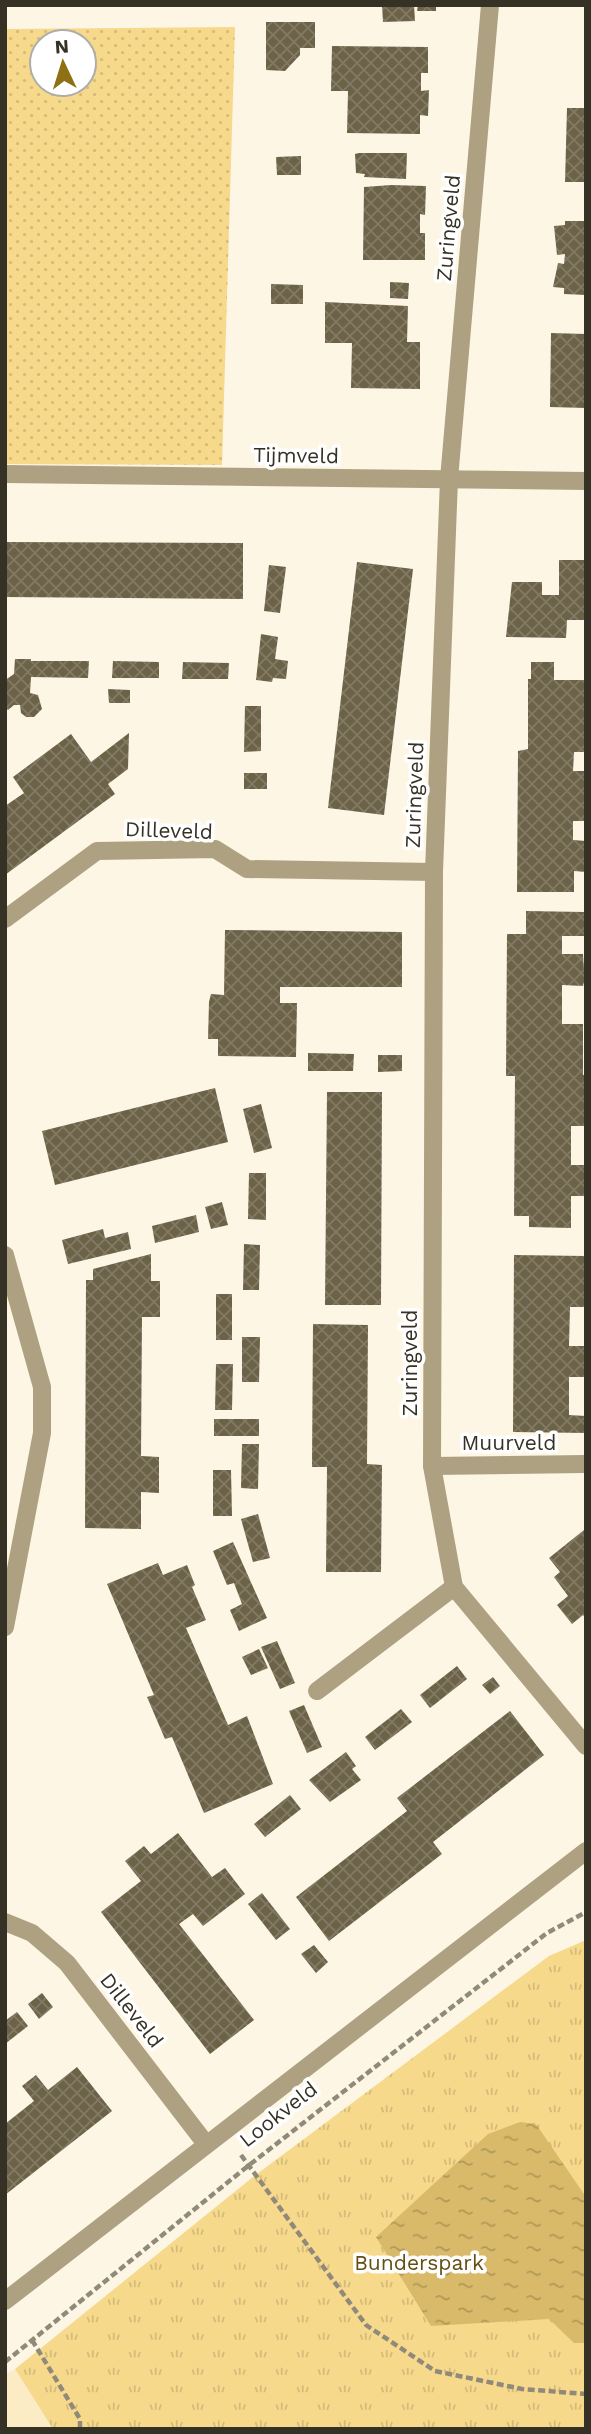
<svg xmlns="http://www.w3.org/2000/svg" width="591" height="2434" font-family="'Work Sans',sans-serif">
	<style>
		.built { fill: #fbecc6 }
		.grass { fill: url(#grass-dots); fill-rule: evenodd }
		.park { fill: url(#park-tufts) }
		.water { fill: url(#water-ripples) }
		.building { fill: url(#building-cross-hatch) }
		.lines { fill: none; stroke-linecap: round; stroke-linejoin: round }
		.path { stroke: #908a7b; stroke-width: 4.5; stroke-dasharray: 7 3.5; stroke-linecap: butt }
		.minor { stroke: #aea181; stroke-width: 18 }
		.labels { text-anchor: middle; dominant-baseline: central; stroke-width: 7; stroke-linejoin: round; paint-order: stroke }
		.street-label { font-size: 21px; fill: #363125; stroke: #fff }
		.park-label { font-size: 21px; fill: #644f12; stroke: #fff }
	</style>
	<defs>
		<pattern id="grass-dots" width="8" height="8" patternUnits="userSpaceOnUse" patternTransform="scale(1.75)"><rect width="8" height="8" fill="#f7d98c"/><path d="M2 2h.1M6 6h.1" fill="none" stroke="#d4bb79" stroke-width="1.8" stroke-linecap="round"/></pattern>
		<pattern id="park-tufts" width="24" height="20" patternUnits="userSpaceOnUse" patternTransform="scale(1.75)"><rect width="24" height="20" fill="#f7d98c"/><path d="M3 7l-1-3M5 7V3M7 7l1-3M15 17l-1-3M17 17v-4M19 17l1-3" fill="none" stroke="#d4bb79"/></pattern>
		<pattern id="water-ripples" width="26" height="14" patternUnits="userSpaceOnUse" patternTransform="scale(1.75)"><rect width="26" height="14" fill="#d8ba6a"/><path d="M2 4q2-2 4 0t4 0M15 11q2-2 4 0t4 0" fill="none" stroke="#b09857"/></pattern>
		<pattern id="building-cross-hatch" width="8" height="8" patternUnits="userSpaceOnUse" patternTransform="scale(1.75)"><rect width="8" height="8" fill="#6c6247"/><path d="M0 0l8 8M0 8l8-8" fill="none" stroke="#827a65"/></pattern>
	</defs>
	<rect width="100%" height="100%" fill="#fdf6e4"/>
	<polygon class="built" points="15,2369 53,2429 5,2429 5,2375"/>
	<path class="grass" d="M 235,27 L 222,465 L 5,464 L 5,29 ZM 42,42 L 84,42 L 84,84 L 42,84 Z"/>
	<polygon class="park" points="586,1940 586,2429 53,2429 15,2369 253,2177 549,1956"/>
	<polygon class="water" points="520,2122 536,2124 586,2197 586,2343 574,2343 549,2319 431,2326 376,2237 488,2134"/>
	<g class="building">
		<polygon points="382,5 414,5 415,21 383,22"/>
		<polygon points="418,5 436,5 436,11 417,11"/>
		<polygon points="266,22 315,22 315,48 300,48 300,55 285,71 266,70"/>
		<polygon points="332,46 428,47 428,73 421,73 421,91 429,90 428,116 420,115 420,134 347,133 348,91 331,91"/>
		<polygon points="567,108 586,108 586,182 565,182"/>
		<polygon points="359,153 407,153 406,179 364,177 365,174 356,173 355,154"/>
		<polygon points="301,156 301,175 277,175 276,157"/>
		<polygon points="391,185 426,186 425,215 420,214 420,233 425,233 425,260 363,260 364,187"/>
		<polygon points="565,221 586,221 586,295 564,294 564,288 553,287 558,263 564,264 565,254 557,255 554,226 565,225"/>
		<polygon points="390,282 409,283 408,299 390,298"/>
		<polygon points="271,284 303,285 303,304 271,304"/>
		<polygon points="325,302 408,306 407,342 420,342 420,389 351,388 352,343 325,343"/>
		<polygon points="551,333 586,334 586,408 550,407"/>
		<polygon points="5,542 243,543 243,599 5,597"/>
		<polygon points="559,560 586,560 586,620 567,620 566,638 506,637 512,582 542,582 542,595 559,595"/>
		<polygon points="357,562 413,569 384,815 328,808"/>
		<polygon points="269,565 286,567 280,613 264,611"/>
		<polygon points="261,634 278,637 275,659 288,661 286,679 273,678 272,682 256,680"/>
		<polygon points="15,659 31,659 31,661 89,661 88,678 31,677 30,693 38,695 42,709 34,717 26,717 21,713 20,705 14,705 8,710 5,707 5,680 14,674"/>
		<polygon points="113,661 159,662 159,678 112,678"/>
		<polygon points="183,662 229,663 228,679 182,679"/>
		<polygon points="531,662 554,662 554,680 586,680 584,752 574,752 573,771 586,771 586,821 573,821 573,840 586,841 586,872 574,871 574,892 517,892 518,751 528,749 528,679 531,679"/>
		<polygon points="108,689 130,690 130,703 109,703"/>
		<polygon points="245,706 261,706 261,751 244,752"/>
		<polygon points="129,733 128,769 108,784 115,794 5,875 5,806 24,793 13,777 71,734 91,762"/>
		<rect x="244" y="773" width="23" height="16"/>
		<polygon points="526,911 584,912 584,936 562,936 562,954 583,954 584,970 586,970 586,982 584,982 583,986 562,985 562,1024 583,1024 583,1075 586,1075 586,1126 571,1126 571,1165 586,1165 586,1196 571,1196 571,1228 529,1227 529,1216 514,1216 515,1076 506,1076 507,934 526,934"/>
		<polygon points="225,930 402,932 402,987 280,987 280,1003 297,1003 296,1057 218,1056 218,1039 208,1039 209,1002 211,994 224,995"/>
		<polygon points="308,1053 354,1054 353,1071 308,1071"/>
		<polygon points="378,1055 402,1055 402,1071 378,1072"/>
		<polygon points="215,1088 228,1142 55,1185 42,1131"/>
		<polygon points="327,1092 382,1092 381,1305 325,1305"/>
		<polygon points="261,1104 272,1148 254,1153 243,1109"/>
		<polygon points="249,1173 266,1173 266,1220 248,1219"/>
		<polygon points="222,1202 228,1225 211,1229 205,1207"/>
		<polygon points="196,1215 199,1232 155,1243 152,1226"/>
		<polygon points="103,1229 105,1238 128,1232 131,1249 68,1264 62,1240"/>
		<polygon points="244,1244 260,1245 259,1290 243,1290"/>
		<polygon points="151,1254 151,1281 160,1281 160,1317 142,1317 141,1456 159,1457 159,1493 141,1492 141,1529 85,1528 86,1280 93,1280 93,1269"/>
		<polygon points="514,1255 586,1256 586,1307 570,1307 569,1346 586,1346 586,1377 569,1377 569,1415 586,1416 586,1433 513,1432"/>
		<rect x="216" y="1294" width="16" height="46"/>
		<polygon points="313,1324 368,1325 367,1464 382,1465 381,1572 326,1572 327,1467 312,1467"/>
		<polygon points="242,1337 260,1337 259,1382 242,1382"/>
		<polygon points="216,1364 233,1364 232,1410 215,1410"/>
		<rect x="214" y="1419" width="45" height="17"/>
		<polygon points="242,1444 259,1444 258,1489 241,1488"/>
		<polygon points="213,1470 231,1470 232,1516 213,1516"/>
		<polygon points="258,1514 270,1558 253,1562 241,1519"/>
		<polygon points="584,1530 586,1619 583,1615 572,1624 557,1605 568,1596 554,1577 560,1572 549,1558"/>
		<polygon points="233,1542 267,1618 239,1631 230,1610 242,1604 234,1583 227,1585 213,1551"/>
		<polygon points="158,1563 163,1575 187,1565 195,1585 192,1587 206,1620 186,1628 228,1725 247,1716 273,1784 204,1813 172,1737 165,1739 147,1697 154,1695 107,1584"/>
		<polygon points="277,1641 295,1683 280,1689 261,1647"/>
		<polygon points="259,1649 268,1668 251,1675 242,1657"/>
		<polygon points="457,1666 467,1679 430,1708 420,1695"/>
		<polygon points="493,1677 500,1686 490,1694 482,1685"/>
		<polygon points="304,1705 322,1747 307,1753 289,1711"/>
		<polygon points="401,1709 412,1722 375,1750 365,1737"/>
		<polygon points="510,1711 544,1755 433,1842 442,1854 329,1941 296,1897 407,1811 397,1798"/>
		<polygon points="346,1752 356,1766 352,1769 361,1780 330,1802 309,1780"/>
		<polygon points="290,1795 301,1809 265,1837 254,1824"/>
		<polygon points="178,1833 212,1877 225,1868 245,1894 203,1926 193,1914 179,1924 254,2020 210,2054 101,1912 141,1881 125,1861 144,1846 151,1854"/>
		<polygon points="262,1893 290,1929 276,1940 248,1904"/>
		<polygon points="314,1945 328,1962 316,1973 301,1954"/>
		<polygon points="42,1993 53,2007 39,2019 28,2004"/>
		<polygon points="17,2012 28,2026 5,2044 5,2021"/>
		<polygon points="77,2067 112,2111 5,2195 5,2124 34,2101 22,2086 36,2075 48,2090"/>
	</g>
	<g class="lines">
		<g class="path">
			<polyline points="241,2155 366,2325 435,2371 522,2389 586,2394"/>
			<polyline points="32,2340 80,2419 80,2429"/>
			<polyline points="5,2362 248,2166 547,1933 586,1912"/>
		</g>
		<g class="minor">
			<polyline points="490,5 449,479 434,872 432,1466 454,1587 586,1746"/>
			<polyline points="5,474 586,481"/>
			<polyline points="5,919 97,851 215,849 247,869 434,872"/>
			<polyline points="5,1255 42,1387 42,1433 5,1627"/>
			<polyline points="432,1466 586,1464"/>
			<polyline points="317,1691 454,1587"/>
			<polyline points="5,1922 32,1933 67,1963 206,2144"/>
			<polyline points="5,2301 586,1851"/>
		</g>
	</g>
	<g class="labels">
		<g class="street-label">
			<text transform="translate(448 228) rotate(-85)">Zuringveld</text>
			<text transform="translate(296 455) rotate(1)">Tijmveld</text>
			<text transform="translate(414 795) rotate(-88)">Zuringveld</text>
			<text transform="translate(169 830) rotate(2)">Dilleveld</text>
			<text transform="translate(409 1363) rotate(-90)">Zuringveld</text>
			<text x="509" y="1442">Muurveld</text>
			<text transform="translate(132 2010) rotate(52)">Dilleveld</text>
			<text transform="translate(278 2114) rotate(-38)">Lookveld</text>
		</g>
		<g class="park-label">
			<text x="419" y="2262">Bunderspark</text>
		</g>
	</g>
	<rect width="591" height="2434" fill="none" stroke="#363125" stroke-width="14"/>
	<g transform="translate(63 63) rotate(356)"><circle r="33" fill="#ffffff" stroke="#afada8" stroke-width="2"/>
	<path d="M0-5L12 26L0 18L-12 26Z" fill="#8f7115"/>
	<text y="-10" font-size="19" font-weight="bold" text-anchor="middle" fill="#363125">N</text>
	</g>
</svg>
